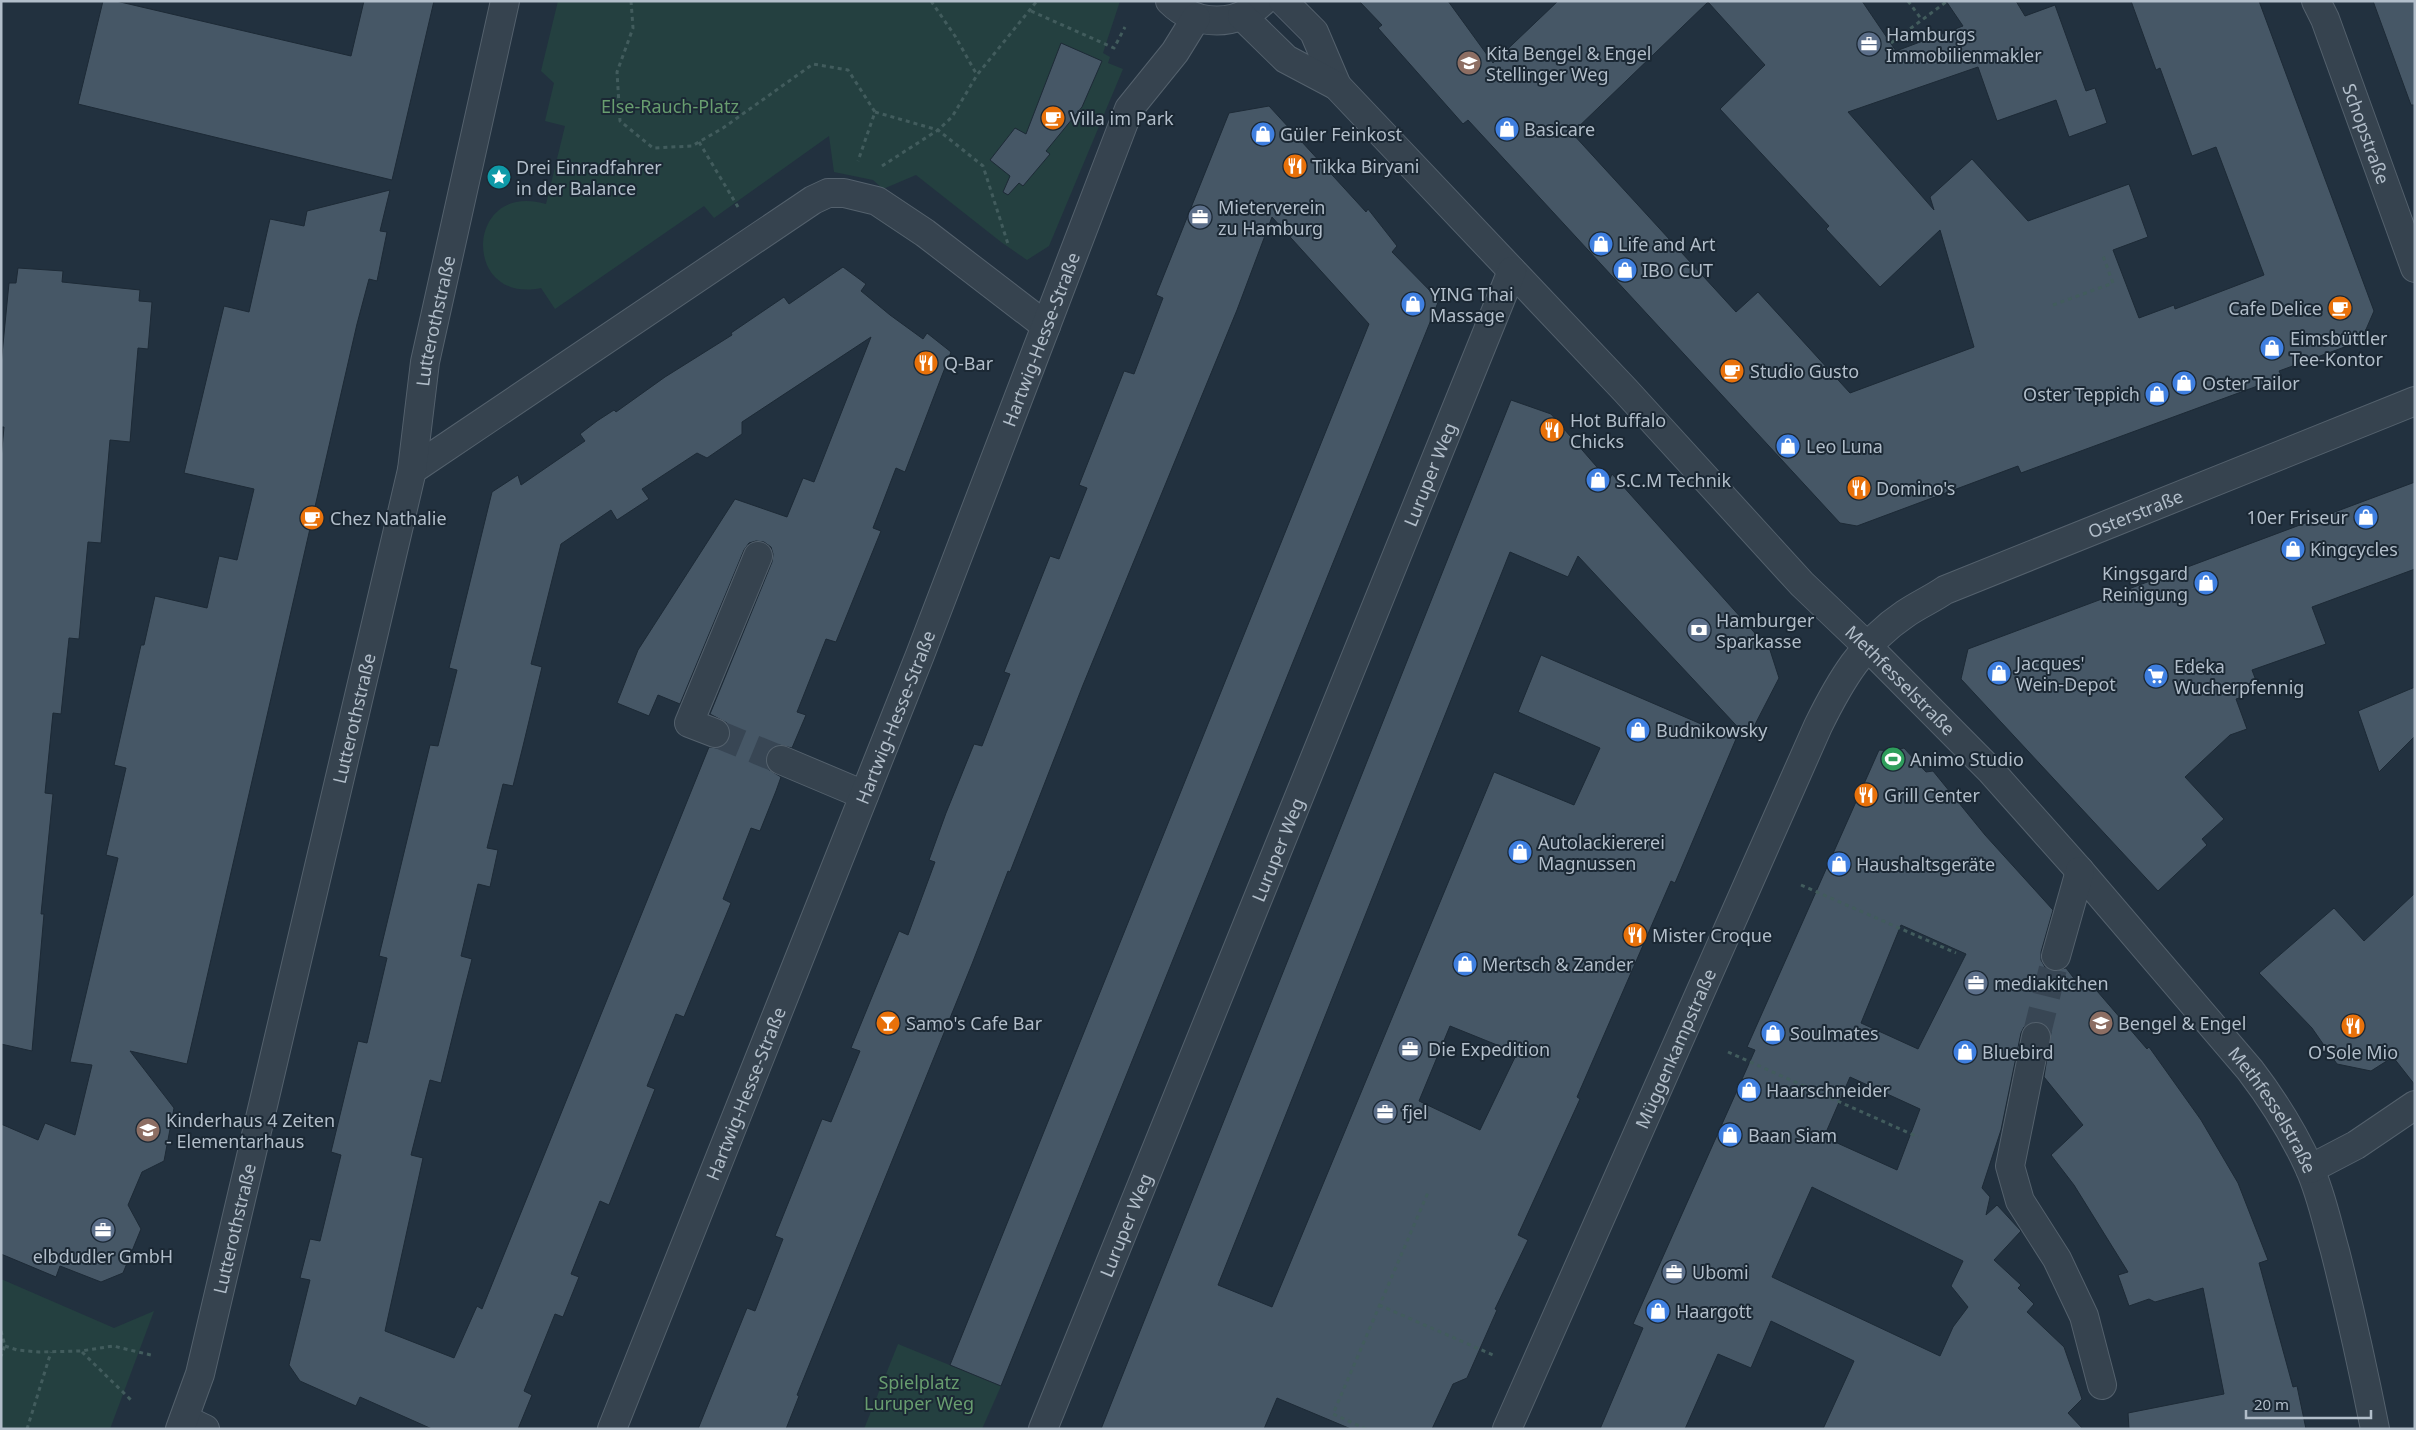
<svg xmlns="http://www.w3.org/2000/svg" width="2416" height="1430" font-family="'Noto Sans',sans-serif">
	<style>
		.green { fill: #244040 }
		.building { fill: #465766; stroke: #1d2a36; fill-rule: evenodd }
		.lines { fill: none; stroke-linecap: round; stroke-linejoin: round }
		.minor-tunnel { stroke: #384654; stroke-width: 28; stroke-dasharray: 28 14; stroke-linecap: butt }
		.minor-casing { stroke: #54616d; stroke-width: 30 }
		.path { stroke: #425c5d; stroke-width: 3; stroke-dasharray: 4 4; stroke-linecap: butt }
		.minor { stroke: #36434f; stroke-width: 28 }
		.labels { text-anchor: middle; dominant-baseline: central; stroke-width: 4; stroke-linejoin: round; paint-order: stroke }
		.poi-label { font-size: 18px; fill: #b2beca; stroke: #1b2834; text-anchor: start }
		.park-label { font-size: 18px; fill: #689d6f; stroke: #1b2834 }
		.street-label { font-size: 18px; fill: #b2beca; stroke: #1b2834 }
	</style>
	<rect width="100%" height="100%" fill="#22313f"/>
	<g class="green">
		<path d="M 558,1 L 1120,1 L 1103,53 L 1110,57 L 1108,63 L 1123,69 L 1049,246 L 1027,260 L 1001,242 L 916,175 L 883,189 L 873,180 L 834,172 L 829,136 L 714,218 L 704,206 L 555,309 L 541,288 C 461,305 465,180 546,204 L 565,126 L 545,121 L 554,83 L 541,71 Z"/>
		<polygon points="1,1279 114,1328 154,1311 110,1429 1,1429"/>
		<polygon points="898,1344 1001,1386 982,1429 864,1429"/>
	</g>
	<g class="building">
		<polygon points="103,1 116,1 351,56 364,1 434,1 392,180 78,104"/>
		<path d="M 1359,1 L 1448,1 L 1493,63 L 1558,1 L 1862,1 L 1896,51 L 1963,26 L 1946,1 L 2016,1 L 2025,16 L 2055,5 L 2086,91 L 2095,88 L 2107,123 L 2069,137 L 2056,100 L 1997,121 L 1978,67 L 1848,112 L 1934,210 L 1930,197 L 1972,159 L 2028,221 L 2129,184 L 2148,237 L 2113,250 L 2139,318 L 2174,305 L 2175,309 L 2264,275 L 2216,147 L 2192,156 L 2160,68 L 2156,70 L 2131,1 L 2259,1 L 2374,311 L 2361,341 L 2279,371 L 2282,377 L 2021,473 L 2018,466 L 1857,526 L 1840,523 L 1468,120 L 1463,124 L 1378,28 L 1382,25 ZM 1708,2 L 1765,65 L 1720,109 L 1829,226 L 1826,229 L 1880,287 L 1940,230 L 1974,347 L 1850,393 L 1758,292 L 1736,312 L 1572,133 Z"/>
		<polygon points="2373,1 2415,1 2415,105 2411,105"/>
		<polygon points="1061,43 1102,61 1082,107 1046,151 1050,154 1023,186 1019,183 1008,195 1003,192 1010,176 990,160 1015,128 1026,134"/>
		<polygon points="1269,106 1366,212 1368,209 1397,246 1392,252 1439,300 1001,1386 950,1365 1369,324 1272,217 1237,310 1083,685 1010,872 1008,871 972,964 797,1395 799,1396 786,1429 698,1429 747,1308 755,1311 783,1239 775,1236 822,1119 831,1122 860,1051 851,1048 899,931 908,935 935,862 929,860 946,813 974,744 982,746 1010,674 1004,672 1050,556 1059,559 1087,488 1079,485 1124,371 1134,374 1163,298 1156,295 1229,113"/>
		<polygon points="390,190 380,231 387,232 377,281 369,279 357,324 187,1064 130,1051 174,1108 164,1161 142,1172 128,1205 141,1229 123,1273 101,1282 60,1266 56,1277 1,1254 1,1124 38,1140 45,1123 75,1135 92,1065 70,1062 118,858 106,855 126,768 114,765 141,645 144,645 155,596 207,608 219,556 237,560 254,489 184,473 224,306 249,312 270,219 304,226 307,211"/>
		<path d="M 843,267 L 866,284 L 861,291 L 890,315 L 923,339 L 927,333 L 951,352 L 905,472 L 896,468 L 873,528 L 881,531 L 836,642 L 826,639 L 797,712 L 806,715 L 792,748 L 779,745 L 771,748 L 766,754 L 766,761 L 768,769 L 781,777 L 776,791 L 760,831 L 751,828 L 723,899 L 731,903 L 684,1017 L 676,1014 L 647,1086 L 655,1089 L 609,1205 L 600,1201 L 571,1274 L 579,1277 L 563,1317 L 555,1314 L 524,1391 L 532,1395 L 518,1429 L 432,1429 L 360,1397 L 356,1406 L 300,1381 L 289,1365 L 310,1280 L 300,1278 L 310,1239 L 320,1241 L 341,1155 L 331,1152 L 358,1041 L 367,1043 L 387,958 L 379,956 L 430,745 L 438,746 L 457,670 L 449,668 L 492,492 L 518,475 L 521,485 L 585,441 L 580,434 L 597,421 L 614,410 L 616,412 L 665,377 L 732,335 L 731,333 L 784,297 L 789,304 ZM 871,337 L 814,482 L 803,478 L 787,517 L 735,499 L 638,650 L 617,703 L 649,716 L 658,695 L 680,704 L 744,550 L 749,543 L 756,541 L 764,542 L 771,547 L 773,554 L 772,562 L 710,714 L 727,723 L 730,730 L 730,738 L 725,745 L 718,748 L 709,747 L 482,1309 L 477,1306 L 454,1358 L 385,1331 L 423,1158 L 411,1155 L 430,1080 L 441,1083 L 462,998 L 472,959 L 461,956 L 478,884 L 490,887 L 498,850 L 487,848 L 503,784 L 513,786 L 523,746 L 542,667 L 531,664 L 561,544 L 611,510 L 617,520 L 649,499 L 642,489 L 697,453 L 707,458 L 742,434 L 742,422 Z"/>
		<polygon points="18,268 63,271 62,282 140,290 139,301 152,302 148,349 138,348 130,442 110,440 101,543 88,542 79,639 69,638 61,714 53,713 45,793 53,794 41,914 44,914 32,1051 1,1044 1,459 4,427 1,427 1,365 9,283 16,283"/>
		<path d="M 1511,400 L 1551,414 L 1609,481 L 1612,474 L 1770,650 L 1779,678 L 1748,738 L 1578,556 L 1568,577 L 1510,552 L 1218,1285 L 1272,1307 L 1494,772 L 1574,805 L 1600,748 L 1518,712 L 1541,655 L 1736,739 L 1675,883 L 1671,881 L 1577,1097 L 1580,1099 L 1518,1235 L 1528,1240 L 1495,1309 L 1497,1310 L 1467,1378 L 1453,1384 L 1432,1429 L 1351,1429 L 1277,1398 L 1264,1429 L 1101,1429 ZM 1450,1026 L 1517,1053 L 1480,1130 L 1419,1101 Z"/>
		<polygon points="2415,482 2415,569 2312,607 2326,644 2252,670 2260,691 2236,699 2247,729 2230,735 2185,777 2224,819 2202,839 2207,845 2158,891 1961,679 1968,649"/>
		<polygon points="2415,687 2415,736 2379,772 2358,711"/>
		<path d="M 1904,748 L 1926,772 L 1933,771 L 1985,835 L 2053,910 L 2041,952 L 2041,960 L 2045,967 L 2052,971 L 2066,968 L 2083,990 L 2091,984 L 2147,1049 L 2149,1047 L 2201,1120 L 2238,1183 L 2268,1260 L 2259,1263 L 2293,1387 L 2297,1386 L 2306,1429 L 2129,1429 L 2128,1413 L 2224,1394 L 2203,1288 L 2155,1302 L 2149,1299 L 2129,1306 L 2118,1275 L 2128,1272 L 2074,1185 L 2051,1155 L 2083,1125 L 2044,1077 L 2051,1032 L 2046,1025 L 2039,1022 L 2031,1022 L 2024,1027 L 2021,1033 L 2001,1130 L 1982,1188 L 1990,1197 L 1986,1215 L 1997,1205 L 2021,1231 L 1994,1260 L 2021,1285 L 2018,1288 L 2034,1304 L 2027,1312 L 2064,1347 L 2082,1399 L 2068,1413 L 2083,1429 L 1823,1429 L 1854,1361 L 1771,1321 L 1751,1368 L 1718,1354 L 1685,1429 L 1600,1429 L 1643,1328 L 1633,1324 L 1755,1050 L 1747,1047 L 1879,750 L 1892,751 ZM 1901,925 L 1966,954 L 1918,1049 L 1861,1023 ZM 1850,1077 L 1920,1109 L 1897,1170 L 1824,1137 ZM 1812,1187 L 1963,1261 L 1951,1286 L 1968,1307 L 1953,1327 L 1940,1356 L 1772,1277 Z"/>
		<polygon points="2415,893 2415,1085 2393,1057 2371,1071 2337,1064 2312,1028 2259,973 2334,908 2364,941"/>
	</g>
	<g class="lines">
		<g class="minor-tunnel">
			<polyline points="715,733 781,760"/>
			<polyline points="2036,1037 2056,956"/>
		</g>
		<defs>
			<g id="minor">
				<path d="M 1170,1 C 1196,27 1238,27 1263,1"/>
				<polyline points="1283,1 1314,32 1337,86"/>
				<path id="s1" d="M 2316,1 L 2325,19 L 2415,268"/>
				<path id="s2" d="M 1242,16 L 1286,59 L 1337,86 L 1625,390 L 1802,584 L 1867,646 L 1991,771 L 2080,871 L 2250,1070 C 2273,1100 2293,1132 2309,1167 C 2321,1193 2327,1223 2335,1251 C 2350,1310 2363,1369 2375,1429"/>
				<polyline points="412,470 813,200 828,193 844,193 877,201 925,233 1046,326"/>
				<polyline points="715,733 689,723 758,556"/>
				<polyline points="781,760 864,795"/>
				<polyline points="2056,956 2080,871"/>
				<polyline points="2036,1037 2010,1166 2020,1201 2057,1259 2084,1316 2102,1385"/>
				<polyline points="2310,1169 2356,1145 2415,1105"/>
				<polyline points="184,1419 205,1429"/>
				<path id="s3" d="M 180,1429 L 200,1374 L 412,470 L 425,362 L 505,1"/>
				<path id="s4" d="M 612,1429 L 920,655 L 1129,109 L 1175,52 L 1196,18"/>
				<path id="s5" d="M 1043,1429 L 1512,271"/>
				<path id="s6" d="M 1507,1429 L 1818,726 C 1840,681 1863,642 1905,614 C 1918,605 1932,599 1945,590 L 2415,401"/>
			</g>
		</defs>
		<use href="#minor" class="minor-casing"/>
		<g class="path">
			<polyline points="631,1 633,28 617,72 620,121 653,148 692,146 723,128 813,64 848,70 875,112 858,161"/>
			<polyline points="931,1 955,36 977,75"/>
			<polyline points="1908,1 1922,20"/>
			<polyline points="1031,11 1114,48 1125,27"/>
			<polyline points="1891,43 1946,2"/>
			<polyline points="875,112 938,130 983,166 1008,244"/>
			<polyline points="699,142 738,207"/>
			<polyline points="882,166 938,130 952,117 977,75 1037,1"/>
			<polyline points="2053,305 2113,283 2102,253"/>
			<polyline points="1801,885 1956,953"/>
			<polyline points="1728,1052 1918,1137"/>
			<polyline points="1379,1305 1493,1355"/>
			<polyline points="1,1331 5,1346 1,1356"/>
			<polyline points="5,1346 17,1350 39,1352 81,1351 113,1346 151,1355"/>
			<polyline points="82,1352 132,1401"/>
			<polyline points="27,1429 51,1352"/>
			<polyline points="1366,1429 1333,1414 1429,1190"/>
		</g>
		<use href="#minor" class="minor"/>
	</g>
	<defs>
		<symbol id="office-disc" viewBox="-11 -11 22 22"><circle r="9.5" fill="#5c6f8a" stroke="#1b2834"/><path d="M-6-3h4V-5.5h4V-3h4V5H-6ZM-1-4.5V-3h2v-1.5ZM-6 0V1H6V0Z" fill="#fff"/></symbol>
		<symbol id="school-disc" viewBox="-11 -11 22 22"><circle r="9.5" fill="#8d6e63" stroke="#1b2834"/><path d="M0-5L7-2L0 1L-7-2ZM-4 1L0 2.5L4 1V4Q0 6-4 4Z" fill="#fff"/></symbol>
		<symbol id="cafe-disc" viewBox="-11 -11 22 22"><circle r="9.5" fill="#e8710a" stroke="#1b2834"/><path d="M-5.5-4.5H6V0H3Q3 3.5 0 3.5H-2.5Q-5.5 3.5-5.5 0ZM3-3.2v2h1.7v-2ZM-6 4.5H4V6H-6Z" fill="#fff"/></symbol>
		<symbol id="shop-disc" viewBox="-11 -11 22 22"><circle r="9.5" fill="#3f7fe0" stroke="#1b2834"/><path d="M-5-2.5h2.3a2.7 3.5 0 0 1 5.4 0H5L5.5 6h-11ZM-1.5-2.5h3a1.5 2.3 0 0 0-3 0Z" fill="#fff"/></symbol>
		<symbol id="restaurant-disc" viewBox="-11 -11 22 22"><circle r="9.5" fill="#e8710a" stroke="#1b2834"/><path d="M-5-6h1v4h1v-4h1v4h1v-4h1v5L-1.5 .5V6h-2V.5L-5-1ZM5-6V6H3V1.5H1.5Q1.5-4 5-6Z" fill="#fff"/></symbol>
		<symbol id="sight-disc" viewBox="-11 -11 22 22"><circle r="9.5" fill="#0f9aa8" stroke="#1b2834"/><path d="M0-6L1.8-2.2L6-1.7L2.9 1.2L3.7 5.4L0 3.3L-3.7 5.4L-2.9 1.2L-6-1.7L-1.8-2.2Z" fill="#fff"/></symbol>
		<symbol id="bank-disc" viewBox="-11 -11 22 22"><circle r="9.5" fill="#5c6f8a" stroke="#1b2834"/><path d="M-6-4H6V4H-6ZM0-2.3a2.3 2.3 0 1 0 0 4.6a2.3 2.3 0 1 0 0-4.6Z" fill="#fff"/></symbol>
		<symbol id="supermarket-disc" viewBox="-11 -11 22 22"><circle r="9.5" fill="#3f7fe0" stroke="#1b2834"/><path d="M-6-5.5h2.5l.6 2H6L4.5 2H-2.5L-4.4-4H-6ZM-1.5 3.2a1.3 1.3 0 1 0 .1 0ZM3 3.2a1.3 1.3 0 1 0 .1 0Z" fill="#fff"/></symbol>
		<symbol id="stadium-disc" viewBox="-11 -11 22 22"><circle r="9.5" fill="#2e9e5b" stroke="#1b2834"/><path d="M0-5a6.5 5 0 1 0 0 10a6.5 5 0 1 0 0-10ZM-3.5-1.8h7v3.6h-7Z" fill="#fff"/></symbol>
		<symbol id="bar-disc" viewBox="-11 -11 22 22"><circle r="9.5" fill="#e8710a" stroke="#1b2834"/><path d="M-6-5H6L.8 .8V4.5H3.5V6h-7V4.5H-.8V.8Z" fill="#fff"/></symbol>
	</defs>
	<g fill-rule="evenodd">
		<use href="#office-disc" x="1855" y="30" width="28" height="28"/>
		<use href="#school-disc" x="1455" y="49" width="28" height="28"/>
		<use href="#cafe-disc" x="1039" y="104" width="28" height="28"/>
		<use href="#shop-disc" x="1493" y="115" width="28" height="28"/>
		<use href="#shop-disc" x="1249" y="120" width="28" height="28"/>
		<use href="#restaurant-disc" x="1281" y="152" width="28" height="28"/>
		<use href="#sight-disc" x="485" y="163" width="28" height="28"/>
		<use href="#office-disc" x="1186" y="203" width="28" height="28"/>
		<use href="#shop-disc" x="1587" y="230" width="28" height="28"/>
		<use href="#shop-disc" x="1611" y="256" width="28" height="28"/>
		<use href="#shop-disc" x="1399" y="290" width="28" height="28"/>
		<use href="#cafe-disc" x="2326" y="294" width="28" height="28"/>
		<use href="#shop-disc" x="2258" y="334" width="28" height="28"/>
		<use href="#restaurant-disc" x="912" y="349" width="28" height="28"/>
		<use href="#cafe-disc" x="1718" y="357" width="28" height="28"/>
		<use href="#shop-disc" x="2170" y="369" width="28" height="28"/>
		<use href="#shop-disc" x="2143" y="380" width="28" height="28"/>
		<use href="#restaurant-disc" x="1538" y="416" width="28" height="28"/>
		<use href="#shop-disc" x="1774" y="432" width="28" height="28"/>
		<use href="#shop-disc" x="1584" y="466" width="28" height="28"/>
		<use href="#restaurant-disc" x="1845" y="474" width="28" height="28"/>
		<use href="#shop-disc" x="2352" y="503" width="28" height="28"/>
		<use href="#cafe-disc" x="298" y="504" width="28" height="28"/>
		<use href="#shop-disc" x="2279" y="535" width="28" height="28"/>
		<use href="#shop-disc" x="2192" y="569" width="28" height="28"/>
		<use href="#bank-disc" x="1685" y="616" width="28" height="28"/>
		<use href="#shop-disc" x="1985" y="659" width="28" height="28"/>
		<use href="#supermarket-disc" x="2142" y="662" width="28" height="28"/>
		<use href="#shop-disc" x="1624" y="716" width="28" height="28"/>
		<use href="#stadium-disc" x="1879" y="745" width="28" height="28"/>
		<use href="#restaurant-disc" x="1852" y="781" width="28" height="28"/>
		<use href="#shop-disc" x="1506" y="838" width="28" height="28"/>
		<use href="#shop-disc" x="1825" y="850" width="28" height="28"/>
		<use href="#restaurant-disc" x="1621" y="921" width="28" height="28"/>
		<use href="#shop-disc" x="1451" y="950" width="28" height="28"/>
		<use href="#office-disc" x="1962" y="969" width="28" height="28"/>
		<use href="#bar-disc" x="874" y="1009" width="28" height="28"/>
		<use href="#school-disc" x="2087" y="1009" width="28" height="28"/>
		<use href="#restaurant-disc" x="2339" y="1012" width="28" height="28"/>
		<use href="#shop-disc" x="1759" y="1019" width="28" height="28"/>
		<use href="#office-disc" x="1396" y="1035" width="28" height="28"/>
		<use href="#shop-disc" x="1951" y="1038" width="28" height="28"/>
		<use href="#shop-disc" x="1735" y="1076" width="28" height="28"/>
		<use href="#office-disc" x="1371" y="1098" width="28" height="28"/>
		<use href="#school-disc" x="134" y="1116" width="28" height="28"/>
		<use href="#shop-disc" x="1716" y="1121" width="28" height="28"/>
		<use href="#office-disc" x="89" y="1216" width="28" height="28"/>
		<use href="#office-disc" x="1660" y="1258" width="28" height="28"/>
		<use href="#shop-disc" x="1644" y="1297" width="28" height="28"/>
	</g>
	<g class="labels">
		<g class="poi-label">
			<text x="1886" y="34">Hamburgs<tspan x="1886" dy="21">Immobilienmakler</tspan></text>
			<text x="1486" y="53">Kita Bengel &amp; Engel<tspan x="1486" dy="21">Stellinger Weg</tspan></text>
			<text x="1070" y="118">Villa im Park</text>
			<text x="1524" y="129">Basicare</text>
			<text x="1280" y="134">Güler Feinkost</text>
			<text x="1312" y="166">Tikka Biryani</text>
			<text x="516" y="167">Drei Einradfahrer<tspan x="516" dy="21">in der Balance</tspan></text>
			<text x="1218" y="207">Mieterverein<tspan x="1218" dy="21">zu Hamburg</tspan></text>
			<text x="1618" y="244">Life and Art</text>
			<text x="1642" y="270">IBO CUT</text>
			<text x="1430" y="294">YING Thai<tspan x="1430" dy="21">Massage</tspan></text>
			<text x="2322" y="308" text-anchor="end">Cafe Delice</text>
			<text x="2290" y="338">Eimsbüttler<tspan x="2290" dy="21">Tee-Kontor</tspan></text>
			<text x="944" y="363">Q-Bar</text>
			<text x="1750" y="371">Studio Gusto</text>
			<text x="2202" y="383">Oster Tailor</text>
			<text x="2140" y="394" text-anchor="end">Oster Teppich</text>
			<text x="1570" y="420">Hot Buffalo<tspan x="1570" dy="21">Chicks</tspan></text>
			<text x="1806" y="446">Leo Luna</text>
			<text x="1616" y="480">S.C.M Technik</text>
			<text x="1876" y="488">Domino's</text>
			<text x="2348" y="517" text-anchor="end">10er Friseur</text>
			<text x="330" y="518">Chez Nathalie</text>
			<text x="2310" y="549">Kingcycles</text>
			<text x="2188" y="573" text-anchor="end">Kingsgard<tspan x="2188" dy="21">Reinigung</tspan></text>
			<text x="1716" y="620">Hamburger<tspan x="1716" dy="21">Sparkasse</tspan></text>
			<text x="2016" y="663">Jacques'<tspan x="2016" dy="21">Wein-Depot</tspan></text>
			<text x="2174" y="666">Edeka<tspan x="2174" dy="21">Wucherpfennig</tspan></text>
			<text x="1656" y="730">Budnikowsky</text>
			<text x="1910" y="759">Animo Studio</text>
			<text x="1884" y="795">Grill Center</text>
			<text x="1538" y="842">Autolackiererei<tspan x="1538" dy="21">Magnussen</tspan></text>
			<text x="1856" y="864">Haushaltsgeräte</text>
			<text x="1652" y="935">Mister Croque</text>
			<text x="1482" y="964">Mertsch &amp; Zander</text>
			<text x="1994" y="983">mediakitchen</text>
			<text x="906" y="1023">Samo's Cafe Bar</text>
			<text x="2118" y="1023">Bengel &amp; Engel</text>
			<text x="1790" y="1033">Soulmates</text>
			<text x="1428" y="1049">Die Expedition</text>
			<text x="1982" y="1052">Bluebird</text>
			<text x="2353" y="1052" text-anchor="middle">O'Sole Mio</text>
			<text x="1766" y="1090">Haarschneider</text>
			<text x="1402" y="1112">fjel</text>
			<text x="166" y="1120">Kinderhaus 4 Zeiten<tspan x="166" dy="21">- Elementarhaus</tspan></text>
			<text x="1748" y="1135">Baan Siam</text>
			<text x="103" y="1256" text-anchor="middle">elbdudler GmbH</text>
			<text x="1692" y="1272">Ubomi</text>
			<text x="1676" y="1311">Haargott</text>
		</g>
		<g class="park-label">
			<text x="670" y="106">Else-Rauch-Platz</text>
			<text x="919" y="1382">Spielplatz<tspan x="919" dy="21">Luruper Weg</tspan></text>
		</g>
		<g class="street-label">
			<text stroke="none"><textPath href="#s1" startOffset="142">Schopstraße</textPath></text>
			<text stroke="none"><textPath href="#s3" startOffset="1138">Lutterothstraße</textPath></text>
			<text stroke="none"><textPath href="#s4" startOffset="1171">Hartwig-Hesse-Straße</textPath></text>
			<text stroke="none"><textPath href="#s5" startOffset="1030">Luruper Weg</textPath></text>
			<text stroke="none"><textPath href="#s6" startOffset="1164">Osterstraße</textPath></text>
			<text stroke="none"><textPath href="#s2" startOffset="938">Methfesselstraße</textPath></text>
			<text stroke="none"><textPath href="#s4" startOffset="766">Hartwig-Hesse-Straße</textPath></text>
			<text stroke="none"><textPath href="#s3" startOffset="732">Lutterothstraße</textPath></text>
			<text stroke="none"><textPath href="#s5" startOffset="625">Luruper Weg</textPath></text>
			<text stroke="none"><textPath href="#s6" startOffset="416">Müggenkampstraße</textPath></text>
			<text stroke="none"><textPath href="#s4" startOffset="361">Hartwig-Hesse-Straße</textPath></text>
			<text stroke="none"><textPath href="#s2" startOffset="1508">Methfesselstraße</textPath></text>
			<text stroke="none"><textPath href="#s5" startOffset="220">Luruper Weg</textPath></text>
			<text stroke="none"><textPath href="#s3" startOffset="208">Lutterothstraße</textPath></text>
		</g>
	</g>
	<rect width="2416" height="1430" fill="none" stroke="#b2beca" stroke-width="5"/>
	<path d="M2246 1410v8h125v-8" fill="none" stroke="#b2beca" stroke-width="2.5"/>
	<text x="2254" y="1410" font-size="15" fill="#b2beca" stroke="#1b2834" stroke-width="4" paint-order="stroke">20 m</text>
</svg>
